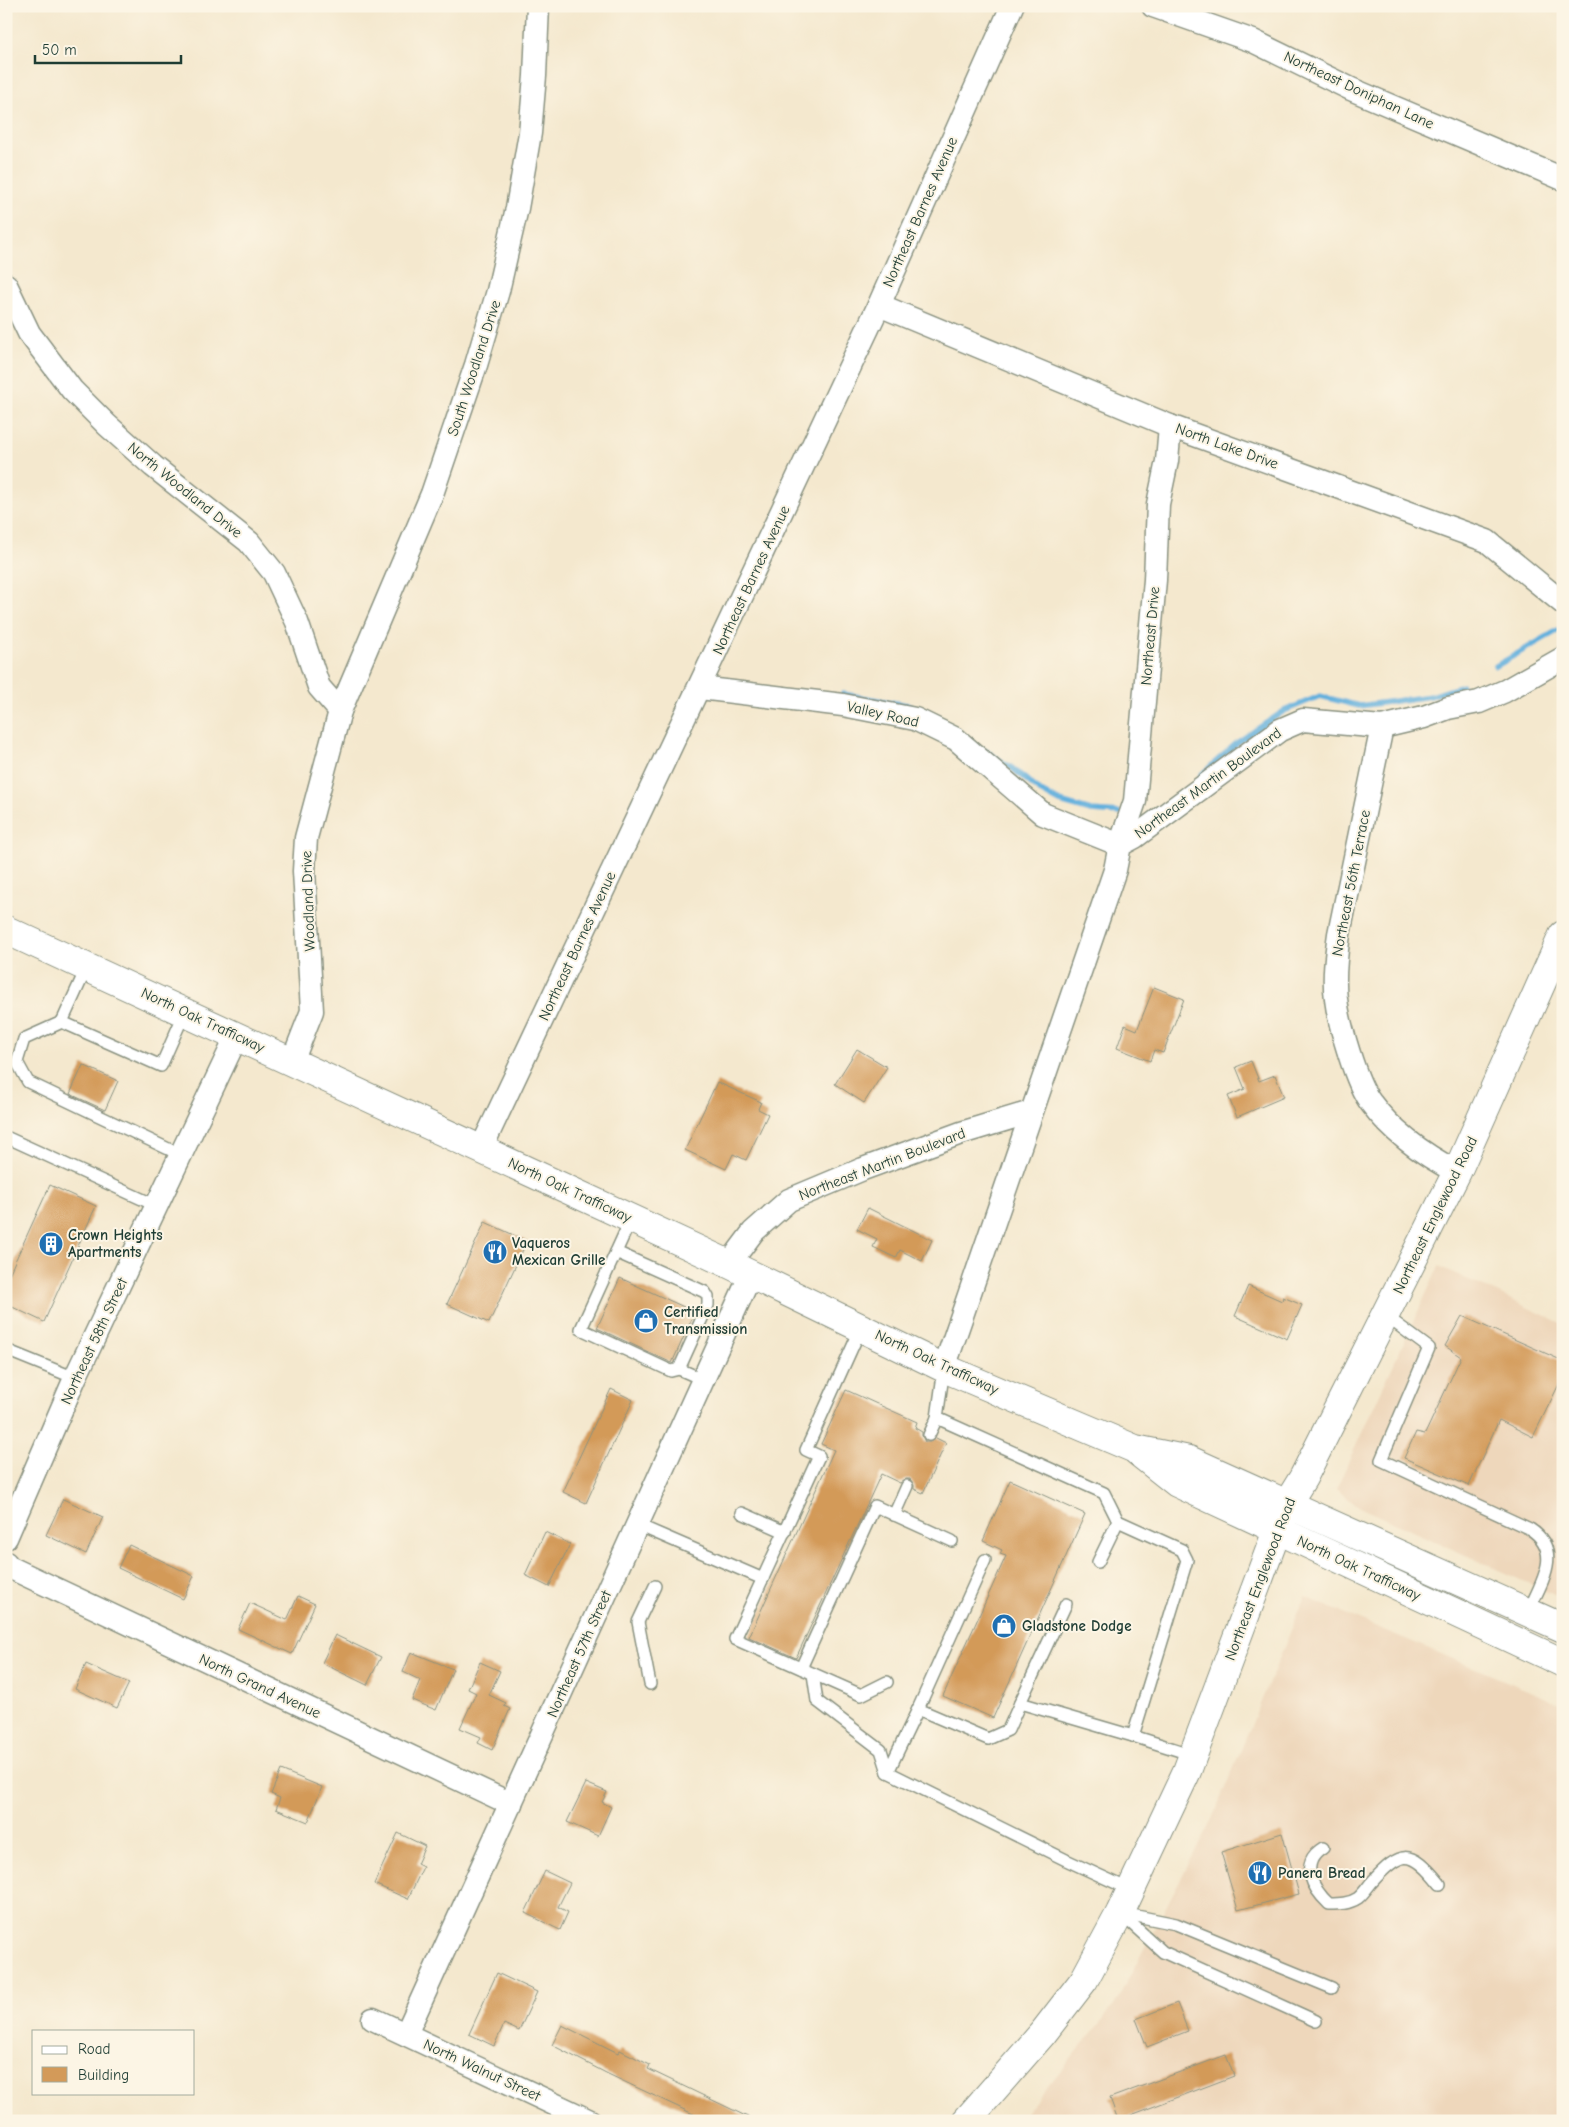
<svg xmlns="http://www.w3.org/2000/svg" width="1569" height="2127" font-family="'Comic Neue',sans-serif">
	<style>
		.built { fill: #eed7bb }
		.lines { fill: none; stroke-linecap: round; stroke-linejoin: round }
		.stream { stroke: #64b0dd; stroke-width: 5.5 }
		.building { fill: #d39a59 }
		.service-casing { stroke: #8a9281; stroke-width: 14 }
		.minor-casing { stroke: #8a9281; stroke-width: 25 }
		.secondary-casing { stroke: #8a9281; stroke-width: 30 }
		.service { stroke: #fff; stroke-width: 11 }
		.minor { stroke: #fff; stroke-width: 22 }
		.secondary { stroke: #fff; stroke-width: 28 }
		.labels { text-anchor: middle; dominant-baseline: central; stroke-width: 4; stroke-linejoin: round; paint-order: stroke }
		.street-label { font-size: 15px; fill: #1f3d34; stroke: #fcf5e5 }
		.poi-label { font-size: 15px; font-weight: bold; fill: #1f3d34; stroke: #fcf5e5; text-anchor: start }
	</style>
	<rect width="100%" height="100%" fill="#fcf5e5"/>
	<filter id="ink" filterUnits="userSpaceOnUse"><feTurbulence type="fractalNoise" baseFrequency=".02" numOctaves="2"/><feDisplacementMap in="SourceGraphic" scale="10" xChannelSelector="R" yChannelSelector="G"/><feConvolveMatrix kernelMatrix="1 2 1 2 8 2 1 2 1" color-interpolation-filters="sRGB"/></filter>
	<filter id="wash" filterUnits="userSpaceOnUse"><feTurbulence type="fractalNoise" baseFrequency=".0096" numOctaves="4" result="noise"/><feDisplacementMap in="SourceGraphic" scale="20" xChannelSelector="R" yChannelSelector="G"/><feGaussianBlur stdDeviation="1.12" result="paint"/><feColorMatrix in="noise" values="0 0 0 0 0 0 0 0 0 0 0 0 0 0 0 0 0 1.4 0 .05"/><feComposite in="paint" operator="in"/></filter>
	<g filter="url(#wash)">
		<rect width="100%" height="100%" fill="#f4e8ce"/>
		<g class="built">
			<polygon points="1439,1266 1563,1324 1563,1599 1359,1507 1336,1489"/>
			<polygon points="1305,1597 1563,1705 1563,2121 1019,2121 1114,2006 1212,1819"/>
		</g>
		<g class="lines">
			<g class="stream">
				<polyline points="1496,666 1562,628"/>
				<polyline points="843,694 907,705 919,710"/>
				<polyline points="986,751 1012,768 1040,791 1060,802 1091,811 1121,813"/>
				<polyline points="1201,775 1238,742 1284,711 1320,696 1359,706 1431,696 1462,686"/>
			</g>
		</g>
		<g id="blocks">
			<g class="building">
				<polygon points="1154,987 1184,999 1163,1053 1154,1050 1150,1061 1117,1048 1125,1025 1137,1030"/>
				<polygon points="857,1049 887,1067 864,1103 835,1084"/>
				<polygon points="1251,1061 1259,1081 1275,1075 1284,1097 1237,1117 1228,1096 1245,1089 1236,1067"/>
				<polygon points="83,1065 118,1081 105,1110 70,1094"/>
				<polygon points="717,1082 761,1102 758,1109 768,1114 746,1160 733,1154 726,1169 685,1150"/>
				<polygon points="50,1185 96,1206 44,1322 6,1304 6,1281"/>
				<polygon points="868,1208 932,1240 922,1261 900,1250 896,1258 873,1247 877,1239 857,1229"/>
				<polygon points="485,1222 527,1241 489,1323 447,1304"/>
				<polygon points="620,1278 695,1312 672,1363 597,1328"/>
				<polygon points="1248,1286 1282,1301 1283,1297 1302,1305 1287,1339 1235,1316"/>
				<polygon points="1462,1316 1563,1361 1563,1376 1533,1437 1499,1420 1469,1486 1404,1458 1416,1432 1425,1434 1461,1357 1445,1346"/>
				<polygon points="611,1389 633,1400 586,1503 563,1492"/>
				<polygon points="846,1390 917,1422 915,1428 922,1432 922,1436 925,1442 930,1442 936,1438 946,1443 923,1493 914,1489 914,1485 910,1479 906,1479 900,1483 881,1474 796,1658 749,1637 834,1450 821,1444"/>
				<polygon points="1010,1480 1085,1514 993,1718 943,1696 1006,1556 1000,1554 1002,1550 983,1541"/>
				<polygon points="63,1499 103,1517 86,1554 46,1535"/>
				<polygon points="545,1532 570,1544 549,1587 525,1575"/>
				<polygon points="129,1545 194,1576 183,1599 118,1568"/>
				<polygon points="298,1596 315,1604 292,1654 238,1629 250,1603 287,1620"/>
				<polygon points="335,1635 381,1657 367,1685 322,1663"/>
				<polygon points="411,1652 453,1669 436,1710 412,1700 420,1680 403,1672"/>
				<polygon points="480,1662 500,1671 489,1695 506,1703 504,1706 510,1709 492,1750 478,1743 481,1737 460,1728 476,1693 468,1689"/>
				<polygon points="86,1664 129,1683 117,1708 75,1689"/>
				<polygon points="281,1770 322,1787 308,1822 276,1809 280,1798 271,1794"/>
				<polygon points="586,1783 607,1792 602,1802 611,1807 598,1836 567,1822"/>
				<polygon points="398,1833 425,1846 417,1864 423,1867 408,1899 374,1884"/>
				<polygon points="1282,1833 1299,1894 1238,1910 1221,1852"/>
				<polygon points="545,1871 570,1883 558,1907 568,1912 560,1930 525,1913"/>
				<polygon points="497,1973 537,1992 519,2031 504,2024 494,2046 469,2034"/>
				<polygon points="1177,2003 1188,2031 1147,2047 1136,2019"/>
				<polygon points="562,2025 618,2053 620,2050 650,2065 648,2069 756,2121 708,2121 608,2074 552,2045"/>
				<polygon points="1226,2055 1234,2076 1118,2120 1110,2098"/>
			</g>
		</g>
	</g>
	<g filter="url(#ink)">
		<use href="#blocks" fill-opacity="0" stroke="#8a9281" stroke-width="1"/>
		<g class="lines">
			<defs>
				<g id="service">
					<polyline points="87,967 62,1022 161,1066 185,1012"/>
					<polyline points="62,1022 24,1039 17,1062 28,1082 181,1155"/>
					<polyline points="6,1137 157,1206"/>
					<polyline points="631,1219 581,1329 671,1371 679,1369 704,1380"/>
					<polyline points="616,1252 705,1292 708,1297 708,1305 679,1369"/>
					<path d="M 1386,1316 L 1429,1348 L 1381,1460 L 1530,1529 C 1564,1551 1541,1583 1528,1612"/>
					<polyline points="861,1328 806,1450 819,1456 735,1639 861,1695 887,1682"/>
					<polyline points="6,1350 75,1378"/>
					<polyline points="944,1368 937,1418 1104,1493 1118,1521 1182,1550 1187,1560 1133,1736 1193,1755"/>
					<polyline points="929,1435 937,1418"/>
					<polyline points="742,1513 785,1532"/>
					<polyline points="894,1515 907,1486"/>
					<polyline points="638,1525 763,1579"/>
					<polyline points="1098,1562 1118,1521"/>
					<polyline points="801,1668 875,1506 952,1541"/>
					<polyline points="813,1674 817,1701 881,1750 888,1772"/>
					<polyline points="650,1684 638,1622 655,1586"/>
					<polyline points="1020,1703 1066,1604"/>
					<polyline points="918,1709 985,1560"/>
					<path d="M 1323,1848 C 1298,1863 1313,1889 1329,1904 C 1339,1904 1349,1904 1358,1898 C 1363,1894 1367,1888 1371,1883 C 1401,1850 1411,1848 1440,1884"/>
					<polyline points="1131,1890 1066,1860 888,1772 918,1709 988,1739 1008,1730 1020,1703 1133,1736"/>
					<polyline points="1120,1913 1163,1952 1316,2021"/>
					<polyline points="1122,1913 1176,1924 1332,1988"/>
				</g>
				<g id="minor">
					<polyline points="1153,6 1253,41 1351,89 1563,179"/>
					<polyline points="6,285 29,333 72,390 107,425 153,466 249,542 274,573 297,622 319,687 340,711"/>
					<polyline points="879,305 1170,426 1487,541 1563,603"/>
					<polyline points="700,688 843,705 915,719 956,739 1043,814 1120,845 1135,801 1155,580 1158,504 1167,461 1170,426"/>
					<path d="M 1382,727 L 1339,934 C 1336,955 1333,978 1336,999 C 1339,1024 1356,1084 1371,1103 C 1393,1133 1424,1155 1457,1172"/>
					<polyline points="292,1062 312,1011 304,871 306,838 340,711 432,494 476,365 498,291 517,208 530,133 535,76 538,6"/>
					<polyline points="481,1149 879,305 1012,6"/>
					<polyline points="729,1264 753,1232 789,1200 863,1169 961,1133 1031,1112"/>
					<polyline points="944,1368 1115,870 1120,845 1135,837 1280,730 1303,720 1382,727 1424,717 1448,708 1479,702 1505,691 1563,658"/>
					<polyline points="6,1538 75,1378 237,1036"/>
					<polyline points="6,1563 9,1567 511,1804"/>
					<polyline points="373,2019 590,2121"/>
					<polyline points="406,2034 751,1274"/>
				</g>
				<g id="secondary">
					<polyline points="6,930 729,1264 944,1368 1135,1449 1189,1460 1563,1628"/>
					<polyline points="1138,1452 1177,1483 1563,1663"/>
					<polyline points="966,2121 1043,2033 1084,1980 1120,1913 1187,1771 1287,1504 1303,1478 1457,1172 1563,935"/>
				</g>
			</defs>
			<use href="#service" class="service-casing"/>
			<use href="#minor" class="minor-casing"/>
			<use href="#secondary" class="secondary-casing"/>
			<use href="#service" class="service"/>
			<use href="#minor" class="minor"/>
			<use href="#secondary" class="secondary"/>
		</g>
	</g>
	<defs>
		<symbol id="building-disc" viewBox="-11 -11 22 22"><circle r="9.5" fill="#1f6fb2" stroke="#fcf5e5"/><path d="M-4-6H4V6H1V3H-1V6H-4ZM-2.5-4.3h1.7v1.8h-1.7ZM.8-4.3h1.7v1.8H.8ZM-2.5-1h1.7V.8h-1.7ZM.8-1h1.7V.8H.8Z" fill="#fff"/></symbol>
		<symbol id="restaurant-disc" viewBox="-11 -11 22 22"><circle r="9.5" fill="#1f6fb2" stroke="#fcf5e5"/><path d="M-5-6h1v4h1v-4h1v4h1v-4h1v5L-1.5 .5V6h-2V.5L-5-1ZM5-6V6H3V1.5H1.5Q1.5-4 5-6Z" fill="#fff"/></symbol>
		<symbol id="shop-disc" viewBox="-11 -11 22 22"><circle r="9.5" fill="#1f6fb2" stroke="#fcf5e5"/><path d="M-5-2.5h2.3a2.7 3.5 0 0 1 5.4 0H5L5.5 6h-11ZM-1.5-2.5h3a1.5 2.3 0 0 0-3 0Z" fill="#fff"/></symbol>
	</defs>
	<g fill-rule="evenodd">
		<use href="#building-disc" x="37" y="1230" width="28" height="28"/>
		<use href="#restaurant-disc" x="481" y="1238" width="28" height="28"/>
		<use href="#shop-disc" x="632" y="1307" width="28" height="28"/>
		<use href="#shop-disc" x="990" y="1612" width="28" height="28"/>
		<use href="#restaurant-disc" x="1246" y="1859" width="28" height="28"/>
	</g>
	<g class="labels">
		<g class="street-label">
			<text transform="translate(1359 90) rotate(25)">Northeast Doniphan Lane</text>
			<text transform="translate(920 212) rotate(-66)">Northeast Barnes Avenue</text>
			<text transform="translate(474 368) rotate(-72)">South Woodland Drive</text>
			<text transform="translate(1227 446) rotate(20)">North Lake Drive</text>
			<text transform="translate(185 490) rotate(39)">North Woodland Drive</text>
			<text transform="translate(751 580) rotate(-65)">Northeast Barnes Avenue</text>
			<text transform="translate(1150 636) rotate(-85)">Northeast Drive</text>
			<text transform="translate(883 714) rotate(13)">Valley Road</text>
			<text transform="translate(1208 783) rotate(-36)">Northeast Martin Boulevard</text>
			<text transform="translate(1351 883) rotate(-79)">Northeast 56th Terrace</text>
			<text transform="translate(308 901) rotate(-92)">Woodland Drive</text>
			<text transform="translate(577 946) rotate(-65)">Northeast Barnes Avenue</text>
			<text transform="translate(203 1020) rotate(25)">North Oak Trafficway</text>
			<text transform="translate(882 1164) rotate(-21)">Northeast Martin Boulevard</text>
			<text transform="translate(570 1190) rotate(25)">North Oak Trafficway</text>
			<text transform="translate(1435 1215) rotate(-64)">Northeast Englewood Road</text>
			<text transform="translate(94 1341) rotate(-65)">Northeast 58th Street</text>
			<text transform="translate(937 1362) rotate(25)">North Oak Trafficway</text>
			<text transform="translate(1359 1568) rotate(25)">North Oak Trafficway</text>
			<text transform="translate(1260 1579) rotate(-69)">Northeast Englewood Road</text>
			<text transform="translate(579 1654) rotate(-66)">Northeast 57th Street</text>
			<text transform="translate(260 1686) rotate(25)">North Grand Avenue</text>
			<text transform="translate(482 2070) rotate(25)">North Walnut Street</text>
		</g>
		<g class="poi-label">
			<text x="68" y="1235">Crown Heights<tspan x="68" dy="17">Apartments</tspan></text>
			<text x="512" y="1243">Vaqueros<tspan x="512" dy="17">Mexican Grille</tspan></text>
			<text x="664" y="1312">Certified<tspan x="664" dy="17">Transmission</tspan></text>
			<text x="1022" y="1626">Gladstone Dodge</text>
			<text x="1278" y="1873">Panera Bread</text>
		</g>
	</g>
	<rect width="1569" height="2127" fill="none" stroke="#fcf5e5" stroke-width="25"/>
	<rect x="32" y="2030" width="162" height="65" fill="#fcf5e5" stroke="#a4ab9e"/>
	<rect x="42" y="2046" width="25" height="8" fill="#ffffff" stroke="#a4ab9e"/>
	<text x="78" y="2054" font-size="15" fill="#1f3d34">Road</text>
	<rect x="42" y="2067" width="25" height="15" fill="#d39a59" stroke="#a4ab9e"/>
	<text x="78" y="2080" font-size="15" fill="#1f3d34">Building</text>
	<path d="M35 55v8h146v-8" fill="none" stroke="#1f3d34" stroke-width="2.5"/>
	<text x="42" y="55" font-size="15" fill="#1f3d34" stroke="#fcf5e5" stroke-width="4" paint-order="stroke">50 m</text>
</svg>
